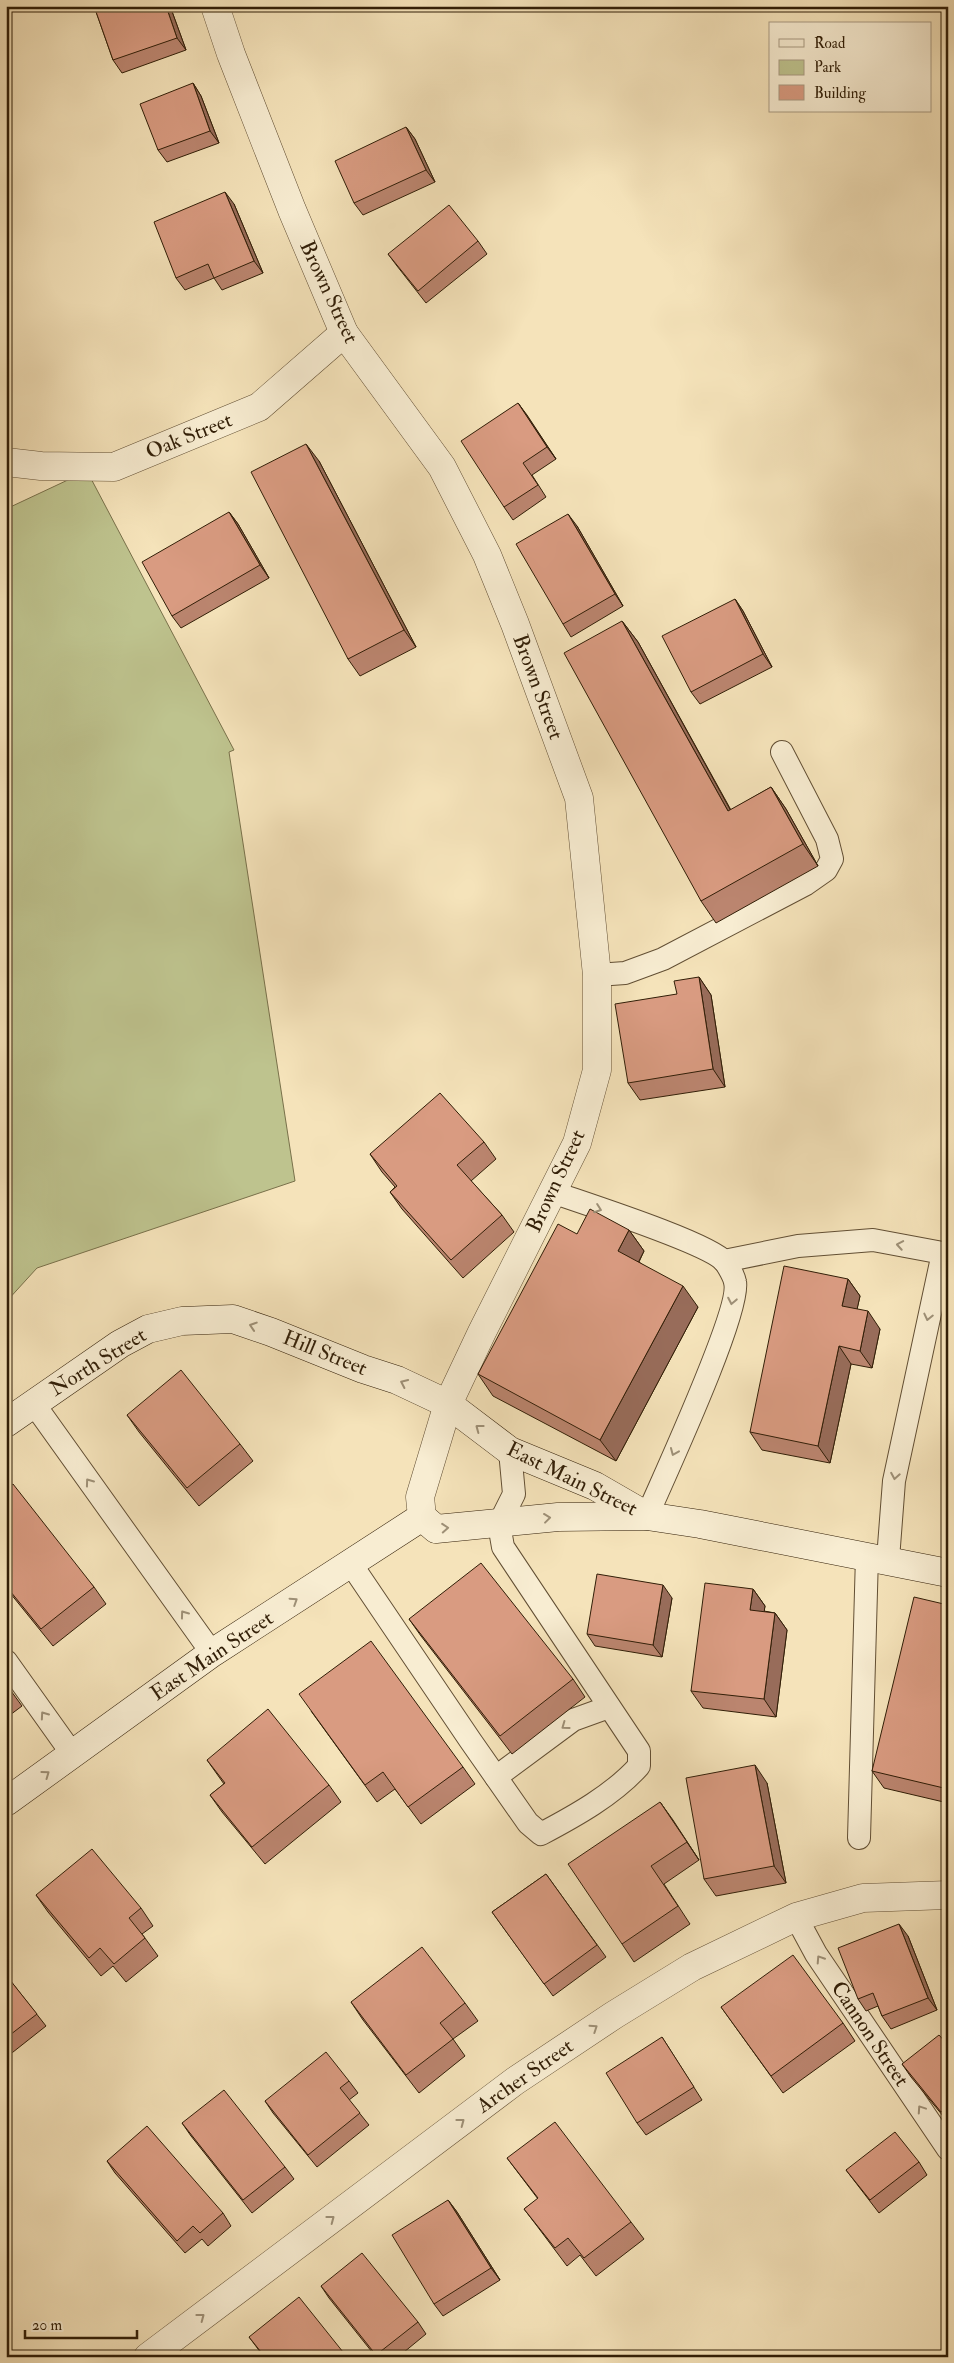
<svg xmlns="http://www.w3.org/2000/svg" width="954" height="2363" font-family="'IM FELL Double Pica',serif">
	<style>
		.green { fill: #bec38e; stroke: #78704a }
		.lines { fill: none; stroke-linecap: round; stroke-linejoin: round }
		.lane-casing { stroke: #624f34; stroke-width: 24 }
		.street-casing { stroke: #624f34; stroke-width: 29 }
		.secondary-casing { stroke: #311e07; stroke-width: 29 }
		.lane { stroke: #f8edd2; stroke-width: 22 }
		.street { stroke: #f8edd2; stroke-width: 28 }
		.secondary { stroke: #f8edd2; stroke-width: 28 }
		.wall { fill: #bb856f; stroke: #311e07 }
		.shaded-wall { fill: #986c5a; stroke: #311e07 }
		.building { fill: #d99b81; stroke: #311e07 }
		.oneway { stroke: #9e9077 }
		.labels { text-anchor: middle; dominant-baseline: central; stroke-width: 4.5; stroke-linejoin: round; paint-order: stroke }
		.street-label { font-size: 21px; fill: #311e07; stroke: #f8edd2 }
	</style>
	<rect width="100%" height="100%" fill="#f5e3ba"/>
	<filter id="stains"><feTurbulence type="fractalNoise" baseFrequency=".004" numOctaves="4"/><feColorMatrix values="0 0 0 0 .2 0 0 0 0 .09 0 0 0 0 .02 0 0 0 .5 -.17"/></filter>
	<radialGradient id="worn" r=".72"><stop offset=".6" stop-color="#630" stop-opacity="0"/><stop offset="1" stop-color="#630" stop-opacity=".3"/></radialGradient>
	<polygon class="green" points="87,471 234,750 229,752 295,1181 37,1268 6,1302 6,509"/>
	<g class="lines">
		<defs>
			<g id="lane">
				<polyline points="597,975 625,973 663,959 806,884 826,870 832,859 827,839 782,752"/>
				<path d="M 552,1192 C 583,1203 709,1243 725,1262 C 728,1266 734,1276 735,1282 C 742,1309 662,1481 647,1516"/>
				<polyline points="724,1261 798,1246 873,1240 948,1254"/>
				<polyline points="34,1404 212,1653"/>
				<polyline points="888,1559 894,1481 943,1253"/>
				<path d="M 351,1564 L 470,1740 L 528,1823 L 541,1834 C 575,1816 613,1795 639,1766 L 639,1751 L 503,1547 L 499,1524 L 514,1494 L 510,1451"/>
				<polyline points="6,1661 73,1755"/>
				<polyline points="496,1777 573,1720 609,1707"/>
				<polyline points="859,1838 867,1556"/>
				<polyline points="796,1917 816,1954 948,2149"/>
			</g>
			<g id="street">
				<polyline points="215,6 231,54 292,210 344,333 442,467 487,555 515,624 579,798 597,975 597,1070 577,1143 482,1332 448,1404 420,1497 422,1517"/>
				<polyline points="6,462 41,466 114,467 259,407 344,333"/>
				<polyline points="148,2357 515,2081 614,2015 692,1967 796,1917 863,1898 948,1895"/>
			</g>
			<g id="secondary">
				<polyline points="6,1423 120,1344 148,1329 182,1321 233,1319 271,1332 363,1369 397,1380 448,1404 510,1451 595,1486 647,1516"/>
				<polyline points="6,1802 212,1653 422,1517 436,1529 558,1517 647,1516 700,1524 948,1573"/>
			</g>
		</defs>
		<use href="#lane" class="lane-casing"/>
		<use href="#street" class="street-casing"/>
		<use href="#secondary" class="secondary-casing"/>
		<use href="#lane" class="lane"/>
		<use href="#street" class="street"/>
		<use href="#secondary" class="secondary"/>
	</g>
	<g class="wall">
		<polygon points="94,6 170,6 186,50 122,73 113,60"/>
		<polygon points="193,83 201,96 219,143 167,162 158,150"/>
		<polygon points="406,127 415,139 435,182 363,215 354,203"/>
		<polygon points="234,204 263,273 222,290 214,278 185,290 176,278"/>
		<polygon points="478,241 487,254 426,303 397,266 388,254"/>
		<polygon points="518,403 556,459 532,475 546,497 513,520 504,507"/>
		<polygon points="319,461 416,647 360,676 348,659"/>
		<polygon points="229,512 238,524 269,578 181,628 172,616"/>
		<polygon points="577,526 623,606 571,637 563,624"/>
		<polygon points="735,599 743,611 772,667 700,704 691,692"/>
		<polygon points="622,621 638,642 731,810 771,787 786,809 818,866 716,923 701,901"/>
		<polygon points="699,977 711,995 725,1087 640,1100 628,1083 677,994"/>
		<polygon points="484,1142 496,1159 471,1181 502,1215 514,1232 463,1278 402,1209 390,1192 395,1187 382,1172 370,1154"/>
		<polygon points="629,1230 644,1251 639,1262 698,1307 616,1461 493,1396 478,1374 577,1234"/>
		<polygon points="848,1279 860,1296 857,1309 880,1329 872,1368 851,1364 830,1463 762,1450 750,1432"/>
		<polygon points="127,1415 240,1444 253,1461 199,1506 139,1432"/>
		<polygon points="6,1489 94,1587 106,1604 53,1646 6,1588"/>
		<polygon points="753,1589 765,1606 764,1611 775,1613 787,1630 776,1717 703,1708 691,1691"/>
		<polygon points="672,1598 662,1657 595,1646 587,1634"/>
		<polygon points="948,1605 948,1803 884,1788 872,1771"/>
		<polygon points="409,1619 573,1679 585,1697 512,1754 421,1636"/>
		<polygon points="6,1684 22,1706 6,1718"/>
		<polygon points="311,1711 463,1767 475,1784 421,1824 395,1789 377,1802"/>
		<polygon points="207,1760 329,1785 341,1802 265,1864 222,1812 210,1795 224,1784"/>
		<polygon points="767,1783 786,1883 716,1896 704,1879"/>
		<polygon points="660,1802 699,1860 664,1884 690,1924 634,1962 622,1944"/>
		<polygon points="546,1874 606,1957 553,1996 492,1912"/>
		<polygon points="36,1895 141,1908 153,1926 142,1934 158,1956 126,1982 113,1966 101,1976 48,1912"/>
		<polygon points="908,1936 937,2010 891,2029 882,2016 878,2006 866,2011 858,1999"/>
		<polygon points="6,1975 46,2026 8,2056 6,2053"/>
		<polygon points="351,2002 465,2003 478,2021 453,2039 465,2056 419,2093 363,2020"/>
		<polygon points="721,2007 843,2023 855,2041 783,2093"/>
		<polygon points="662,2037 702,2100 646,2135 637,2123"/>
		<polygon points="948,2045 948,2122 911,2077 902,2064"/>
		<polygon points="349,2081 358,2093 349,2100 369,2125 317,2167 273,2113 265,2101"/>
		<polygon points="182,2123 285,2167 294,2179 252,2213 191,2136"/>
		<polygon points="507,2158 631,2222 644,2239 596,2276 580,2255 567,2266 537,2226 524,2209 538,2199"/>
		<polygon points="107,2161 223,2213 231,2226 208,2246 202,2239 185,2253 115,2173"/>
		<polygon points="919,2162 927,2175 879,2213 846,2170"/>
		<polygon points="448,2200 457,2212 500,2280 443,2316 434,2304"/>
		<polygon points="321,2286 418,2322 426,2334 398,2357 376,2357 329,2298"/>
		<polygon points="249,2337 347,2357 264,2357"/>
	</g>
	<g class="shaded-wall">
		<polygon points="166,6 170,6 186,50 177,38"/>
		<polygon points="193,83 201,96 219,143 210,131"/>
		<polygon points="406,127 415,139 435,182 426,170"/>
		<polygon points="225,192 234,204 263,273 254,261"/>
		<polygon points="518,403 527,415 556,459 547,447"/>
		<polygon points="306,444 319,461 416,647 404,630"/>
		<polygon points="229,512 238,524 269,578 260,565"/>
		<polygon points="568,514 577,526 623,606 615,594"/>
		<polygon points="735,599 743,611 772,667 763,654"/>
		<polygon points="622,621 638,642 743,833 728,811"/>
		<polygon points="771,787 786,809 818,866 803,844"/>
		<polygon points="699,977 711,995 725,1087 713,1069"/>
		<polygon points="629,1230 644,1251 633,1273 618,1251"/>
		<polygon points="848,1279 860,1296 854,1323 842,1306"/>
		<polygon points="683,1286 698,1307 616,1461 600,1440"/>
		<polygon points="868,1311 880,1329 872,1368 860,1351"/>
		<polygon points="839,1346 851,1364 830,1463 818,1446"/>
		<polygon points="663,1585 672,1598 662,1657 653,1645"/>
		<polygon points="753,1589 765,1606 762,1627 750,1610"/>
		<polygon points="775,1613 787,1630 776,1717 764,1699"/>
		<polygon points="755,1765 767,1783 786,1883 774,1866"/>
		<polygon points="660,1802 673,1820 699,1860 687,1842"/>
		<polygon points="899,1924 908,1936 937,2010 928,1998"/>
		<polygon points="448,2200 457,2212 500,2280 491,2268"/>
	</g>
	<g class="building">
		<polygon points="94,6 166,6 177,38 113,60"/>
		<polygon points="193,83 210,131 158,150 140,104"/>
		<polygon points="406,127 426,170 354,203 335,161"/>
		<polygon points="225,192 254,261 214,278 208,264 176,278 154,222"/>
		<polygon points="449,205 478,241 418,291 388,254"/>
		<polygon points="518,403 547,447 523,463 538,485 504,507 461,441"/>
		<polygon points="306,444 404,630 348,659 251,472"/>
		<polygon points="229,512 260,565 172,616 142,562"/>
		<polygon points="568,514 615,594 563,624 516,544"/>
		<polygon points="735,599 763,654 691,692 662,636"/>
		<polygon points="622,621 728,811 771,787 803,844 701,901 564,653"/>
		<polygon points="699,977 713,1069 628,1083 615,1004 677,994 674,981"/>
		<polygon points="440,1093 484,1142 457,1165 502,1215 451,1260 390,1192 397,1186 370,1154"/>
		<polygon points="590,1209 629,1230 618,1251 683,1286 600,1440 478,1374 558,1224 577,1234"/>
		<polygon points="784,1266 848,1279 842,1306 868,1311 860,1351 839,1346 818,1446 750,1432"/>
		<polygon points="181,1370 240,1444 187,1488 127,1415"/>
		<polygon points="13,1484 94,1587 41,1629 6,1586 6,1489"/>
		<polygon points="481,1563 573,1679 500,1736 409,1619"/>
		<polygon points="597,1574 663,1585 653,1645 587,1634"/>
		<polygon points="705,1583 753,1589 750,1610 775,1613 764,1699 691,1691"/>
		<polygon points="914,1597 948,1605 948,1789 872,1771"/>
		<polygon points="371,1641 463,1767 408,1807 383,1772 365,1785 299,1694"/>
		<polygon points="6,1684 10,1689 6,1692"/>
		<polygon points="268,1709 329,1785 252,1847 210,1795 225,1783 207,1760"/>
		<polygon points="755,1765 774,1866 704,1879 686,1778"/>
		<polygon points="660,1802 687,1842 651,1866 678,1906 622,1944 568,1864"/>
		<polygon points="92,1849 141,1908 129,1918 145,1938 114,1964 100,1948 89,1958 36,1895"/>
		<polygon points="546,1874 597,1945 544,1984 492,1912"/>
		<polygon points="899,1924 928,1998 882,2016 873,1993 858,1999 838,1948"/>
		<polygon points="422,1947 465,2003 440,2023 453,2039 406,2075 351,2002"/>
		<polygon points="793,1955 843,2023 771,2076 721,2007"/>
		<polygon points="6,1975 37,2014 6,2038"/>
		<polygon points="939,2035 948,2045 948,2107 941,2112 902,2064"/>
		<polygon points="662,2037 694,2087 637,2123 606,2073"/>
		<polygon points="326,2052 349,2081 340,2088 360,2113 308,2155 265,2101"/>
		<polygon points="224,2090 285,2167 243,2200 182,2123"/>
		<polygon points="555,2122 631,2222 584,2258 568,2238 555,2248 524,2209 538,2198 507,2158"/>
		<polygon points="147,2126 223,2213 200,2233 193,2226 177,2241 107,2161"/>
		<polygon points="895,2132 919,2162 870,2200 846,2170"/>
		<polygon points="448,2200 491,2268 434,2304 392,2235"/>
		<polygon points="362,2253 418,2322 376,2355 321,2286"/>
		<polygon points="299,2297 347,2357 265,2357 249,2337"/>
	</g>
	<defs><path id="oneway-chevron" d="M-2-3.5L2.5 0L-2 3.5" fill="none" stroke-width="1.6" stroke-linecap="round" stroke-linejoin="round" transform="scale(1.25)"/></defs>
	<g class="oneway">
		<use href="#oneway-chevron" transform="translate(598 1209) rotate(20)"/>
		<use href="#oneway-chevron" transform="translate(900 1245) rotate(-170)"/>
		<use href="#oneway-chevron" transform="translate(732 1301) rotate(101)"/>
		<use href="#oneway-chevron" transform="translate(928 1317) rotate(103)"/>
		<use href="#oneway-chevron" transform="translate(253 1326) rotate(-162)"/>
		<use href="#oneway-chevron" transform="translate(404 1383) rotate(-155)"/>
		<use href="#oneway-chevron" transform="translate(479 1428) rotate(-143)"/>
		<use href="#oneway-chevron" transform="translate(674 1452) rotate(113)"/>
		<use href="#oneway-chevron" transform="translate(895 1476) rotate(100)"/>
		<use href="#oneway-chevron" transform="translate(89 1482) rotate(-126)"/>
		<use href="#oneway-chevron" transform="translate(547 1518) rotate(-7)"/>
		<use href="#oneway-chevron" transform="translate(445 1528) rotate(-4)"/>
		<use href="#oneway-chevron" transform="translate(294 1601) rotate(-33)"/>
		<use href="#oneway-chevron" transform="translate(184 1614) rotate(-126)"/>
		<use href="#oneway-chevron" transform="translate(44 1715) rotate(-125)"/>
		<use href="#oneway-chevron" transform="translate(565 1726) rotate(144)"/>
		<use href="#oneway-chevron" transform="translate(46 1774) rotate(-36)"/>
		<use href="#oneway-chevron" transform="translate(820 1959) rotate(-123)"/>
		<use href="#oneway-chevron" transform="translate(594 2028) rotate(-34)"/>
		<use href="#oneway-chevron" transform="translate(921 2109) rotate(-124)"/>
		<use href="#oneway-chevron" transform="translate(461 2122) rotate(-37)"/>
		<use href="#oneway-chevron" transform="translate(331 2219) rotate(-37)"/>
		<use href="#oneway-chevron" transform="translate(201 2317) rotate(-37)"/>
	</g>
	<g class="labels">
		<g class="street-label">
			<text transform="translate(329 292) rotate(65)">Brown Street</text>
			<text transform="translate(189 436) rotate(-22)">Oak Street</text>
			<text transform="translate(538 687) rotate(70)">Brown Street</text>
			<text transform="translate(556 1181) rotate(-65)">Brown Street</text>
			<text transform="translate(325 1353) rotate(22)">Hill Street</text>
			<text transform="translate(98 1362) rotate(-32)">North Street</text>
			<text transform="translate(572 1479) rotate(26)">East Main Street</text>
			<text transform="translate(212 1656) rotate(-34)">East Main Street</text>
			<text transform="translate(870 2034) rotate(56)">Cannon Street</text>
			<text transform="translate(525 2076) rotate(-35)">Archer Street</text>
		</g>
	</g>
	<rect width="954" height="2363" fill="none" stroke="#f5e3ba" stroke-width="25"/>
	<rect x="8" y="8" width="939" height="2348" fill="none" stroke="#311e07" stroke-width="2.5"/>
	<rect x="12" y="12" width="929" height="2338" fill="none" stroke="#311e07"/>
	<rect x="769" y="22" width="162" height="90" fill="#f8edd2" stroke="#a89a81"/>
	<rect x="779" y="39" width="25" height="8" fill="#f8edd2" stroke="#a89a81"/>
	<text x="814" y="48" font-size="15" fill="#311e07">Road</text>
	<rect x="779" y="60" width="25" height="15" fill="#bec38e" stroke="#a89a81"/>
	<text x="814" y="72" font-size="15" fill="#311e07">Park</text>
	<rect x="779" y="85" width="25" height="15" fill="#d99b81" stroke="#a89a81"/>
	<text x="814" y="98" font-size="15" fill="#311e07">Building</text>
	<path d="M25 2330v8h112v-8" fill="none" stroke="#311e07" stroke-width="2.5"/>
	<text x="32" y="2330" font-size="15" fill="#311e07" stroke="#f8edd2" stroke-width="4" paint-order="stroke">20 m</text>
	<rect width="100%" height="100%" filter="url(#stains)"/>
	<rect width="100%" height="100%" fill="url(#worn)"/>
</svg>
